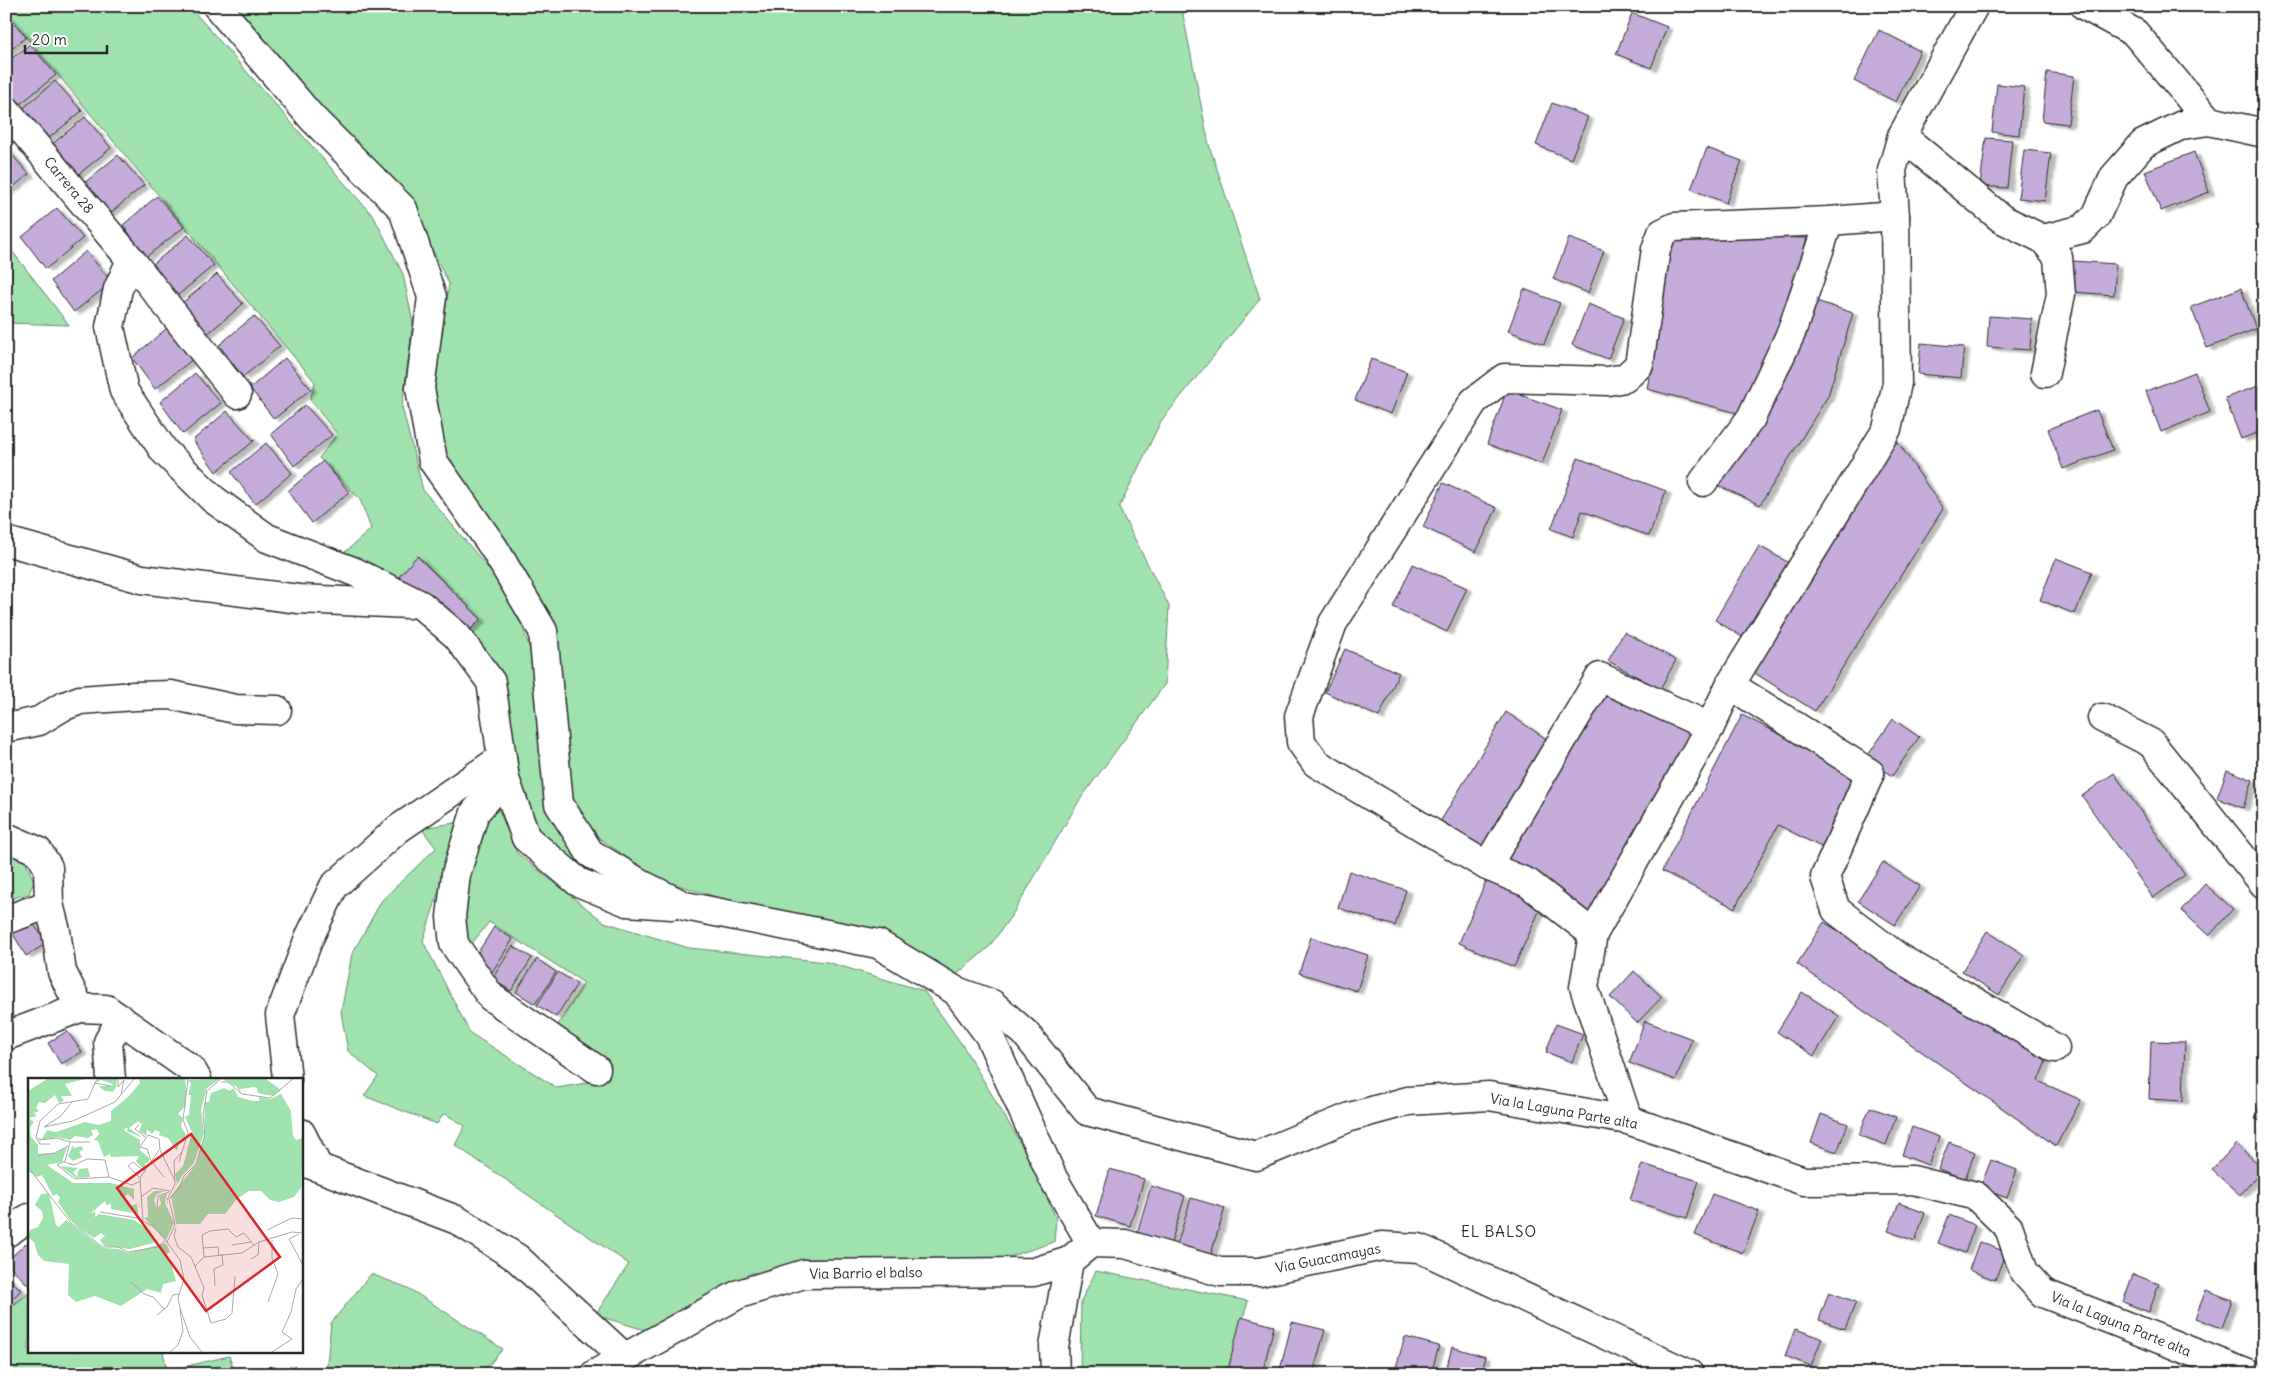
<svg xmlns="http://www.w3.org/2000/svg" width="2270" height="1380" font-family="Delius,sans-serif">
	<style>
		.green { fill: #9fe2ad; stroke: #65866c }
		.building { fill: #c5acdb; stroke: #2b2b2b; filter: url(#shadow) }
		.lines { fill: none; stroke-linecap: round; stroke-linejoin: round }
		.street-casing { stroke: #2b2b2b; stroke-width: 31 }
		.street { stroke: #fff; stroke-width: 28 }
		.labels { text-anchor: middle; dominant-baseline: central; stroke-width: 4; stroke-linejoin: round; paint-order: stroke }
		.street-label { font-size: 14px; fill: #2b2b2b; stroke: #fff }
		.neighbourhood-label { font-size: 15px; letter-spacing: 1px; fill: #2b2b2b; stroke: #fff }
		.inset-road { fill: none; stroke: #aaa; stroke-width: 1 }
		.view { fill: #d62828; fill-opacity: 0.15; stroke: #d62828; stroke-width: 2.5 }
		.inset-edge { fill: none; stroke: #2b2b2b; stroke-width: 2.5 }
	</style>
	<defs>
		<filter id="shadow"><feDropShadow dx="5.5" dy="3" stdDeviation="1" flood-color="#0004"/></filter>
	</defs>
	<rect width="100%" height="100%" fill="#fff"/>
	<filter id="ink" filterUnits="userSpaceOnUse"><feTurbulence type="fractalNoise" baseFrequency=".02" numOctaves="2"/><feDisplacementMap in="SourceGraphic" scale="10" xChannelSelector="R" yChannelSelector="G"/><feConvolveMatrix kernelMatrix="1 2 1 2 8 2 1 2 1" color-interpolation-filters="sRGB"/></filter>
	<g filter="url(#ink)">
		<g class="green">
			<polygon points="6,6 189,6 374,217 403,274 413,323 402,407 423,490 494,575 522,624 539,679 550,796 658,907 601,890 539,836 467,633 481,619 418,556 397,579 343,554 371,529 360,499 319,458 337,434 310,400 315,382 6,13"/>
			<polygon points="232,6 1186,6 1183,15 1209,145 1260,299 1161,421 1119,508 1169,606 1165,684 1079,801 1014,912 989,947 954,977 747,915 719,898 656,878 599,838 565,794 560,665 535,590 453,480 443,454 435,386 449,284 419,223 396,186 280,64"/>
			<polygon points="6,243 69,325 6,323"/>
			<polygon points="498,808 517,853 604,922 689,948 827,962 924,991 963,1046 1027,1154 1056,1218 1054,1242 1006,1258 752,1273 707,1295 645,1330 595,1315 629,1264 455,1145 465,1126 444,1113 437,1124 364,1096 378,1076 348,1051 341,1012 352,954 382,900 436,848 421,828 461,822 423,941 470,1033 557,1088 609,1079 611,1064 558,1025 584,983 489,922 470,946 460,916 475,833"/>
			<polygon points="6,841 20,850 34,881 29,894 6,900"/>
			<polygon points="1096,1271 1248,1301 1227,1374 1080,1374 1081,1301"/>
			<polygon points="371,1274 408,1288 503,1349 481,1374 326,1374 331,1323"/>
			<polygon points="29,1293 29,1351 163,1351 167,1371 229,1356 236,1374 6,1374 6,1310"/>
			<polygon points="906,1371 924,1374 764,1374"/>
		</g>
		<g class="building">
			<polygon points="6,13 26,37 6,54"/>
			<polygon points="1632,13 1667,27 1651,68 1616,54"/>
			<polygon points="1879,30 1920,51 1896,102 1854,81"/>
			<polygon points="30,44 56,75 19,105 6,88 6,63"/>
			<polygon points="2047,72 2074,76 2068,124 2042,121"/>
			<polygon points="55,81 82,111 44,142 21,110"/>
			<polygon points="1997,84 2024,87 2019,135 1992,132"/>
			<polygon points="1552,103 1588,117 1571,159 1536,145"/>
			<polygon points="85,117 111,148 74,178 50,146"/>
			<polygon points="1986,138 2012,140 2007,188 1980,186"/>
			<polygon points="6,148 29,174 6,193"/>
			<polygon points="1707,148 1742,161 1726,203 1691,189"/>
			<polygon points="2024,150 2051,153 2045,201 2018,198"/>
			<polygon points="2194,152 2209,192 2161,211 2145,171"/>
			<polygon points="118,155 144,185 107,216 83,184"/>
			<polygon points="157,196 184,227 146,257 123,225"/>
			<polygon points="57,208 83,238 46,269 22,237"/>
			<polygon points="188,235 214,265 177,296 153,264"/>
			<polygon points="1676,235 1807,238 1783,325 1741,414 1647,389 1672,243"/>
			<polygon points="1569,238 1604,251 1588,293 1553,279"/>
			<polygon points="86,251 112,282 74,312 51,281"/>
			<polygon points="2073,261 2116,264 2114,295 2071,292"/>
			<polygon points="217,274 243,304 206,335 182,303"/>
			<polygon points="2241,288 2256,329 2207,348 2191,307"/>
			<polygon points="1524,289 1560,303 1544,344 1508,331"/>
			<polygon points="1813,300 1853,313 1828,396 1760,505 1715,484"/>
			<polygon points="1588,304 1624,318 1608,359 1572,345"/>
			<polygon points="254,316 280,346 243,377 219,345"/>
			<polygon points="1989,316 2032,319 2030,350 1987,347"/>
			<polygon points="167,328 193,359 155,389 132,358"/>
			<polygon points="1921,343 1964,347 1961,378 1918,374"/>
			<polygon points="285,358 311,389 274,419 250,388"/>
			<polygon points="1371,359 1407,372 1391,414 1355,400"/>
			<polygon points="2195,372 2210,412 2161,432 2146,391"/>
			<polygon points="195,373 221,403 183,434 160,402"/>
			<polygon points="2264,384 2264,430 2241,439 2225,398"/>
			<polygon points="1507,390 1562,410 1542,464 1487,444"/>
			<polygon points="305,405 332,435 294,466 271,434"/>
			<polygon points="2097,410 2113,450 2063,469 2048,429"/>
			<polygon points="227,411 254,441 216,472 193,440"/>
			<polygon points="1896,439 1943,509 1815,711 1750,670"/>
			<polygon points="266,443 292,473 255,504 231,472"/>
			<polygon points="1578,458 1666,491 1649,536 1582,511 1573,537 1551,529"/>
			<polygon points="323,461 349,492 312,523 288,491"/>
			<polygon points="1443,483 1497,508 1476,552 1423,527"/>
			<polygon points="1759,546 1789,563 1744,638 1715,620"/>
			<polygon points="417,556 481,619 467,633 397,579"/>
			<polygon points="2056,558 2092,572 2075,614 2040,600"/>
			<polygon points="1413,564 1467,588 1447,632 1393,607"/>
			<polygon points="1624,632 1676,660 1660,689 1608,661"/>
			<polygon points="1345,649 1399,673 1379,717 1325,692"/>
			<polygon points="1609,690 1696,734 1592,921 1544,878 1507,859"/>
			<polygon points="1506,712 1551,742 1484,853 1437,827"/>
			<polygon points="1742,715 1864,777 1827,850 1778,825 1735,908 1662,871"/>
			<polygon points="1893,719 1919,737 1892,776 1866,758"/>
			<polygon points="2227,770 2253,780 2243,808 2217,798"/>
			<polygon points="2114,773 2185,875 2153,898 2082,796"/>
			<polygon points="1883,862 1920,886 1895,925 1858,901"/>
			<polygon points="1349,871 1406,890 1395,926 1338,908"/>
			<polygon points="1486,881 1542,905 1514,967 1459,943"/>
			<polygon points="2205,884 2233,909 2209,936 2181,910"/>
			<polygon points="32,922 47,943 26,956 13,934"/>
			<polygon points="1824,922 2047,1059 2038,1081 2081,1100 2056,1146 1797,964"/>
			<polygon points="494,927 513,939 492,972 473,960"/>
			<polygon points="1987,931 2024,955 1999,995 1962,971"/>
			<polygon points="1311,937 1368,955 1357,991 1299,973"/>
			<polygon points="513,946 532,958 511,991 492,979"/>
			<polygon points="537,959 556,972 535,1004 516,992"/>
			<polygon points="1634,971 1662,997 1637,1023 1610,997"/>
			<polygon points="558,972 577,984 556,1017 537,1005"/>
			<polygon points="1802,992 1839,1016 1814,1056 1777,1032"/>
			<polygon points="1645,1021 1692,1039 1676,1080 1629,1063"/>
			<polygon points="1556,1024 1583,1034 1572,1062 1546,1052"/>
			<polygon points="67,1031 82,1052 61,1064 48,1043"/>
			<polygon points="2151,1041 2185,1042 2183,1101 2149,1099"/>
			<polygon points="2264,1096 2264,1122 2255,1119"/>
			<polygon points="1870,1107 1896,1117 1886,1145 1859,1135"/>
			<polygon points="1821,1114 1848,1124 1837,1152 1811,1143"/>
			<polygon points="1912,1127 1939,1137 1928,1165 1902,1155"/>
			<polygon points="1949,1142 1975,1152 1965,1179 1938,1169"/>
			<polygon points="2236,1144 2264,1169 2240,1195 2212,1170"/>
			<polygon points="1991,1160 2017,1170 2007,1198 1980,1188"/>
			<polygon points="1642,1164 1699,1181 1687,1218 1630,1200"/>
			<polygon points="1110,1169 1144,1179 1130,1226 1096,1216"/>
			<polygon points="1151,1186 1185,1196 1171,1243 1137,1233"/>
			<polygon points="1712,1194 1759,1211 1743,1253 1695,1235"/>
			<polygon points="1191,1198 1225,1208 1211,1254 1177,1245"/>
			<polygon points="1899,1203 1925,1213 1915,1241 1888,1231"/>
			<polygon points="1949,1215 1975,1225 1965,1253 1938,1243"/>
			<polygon points="1979,1242 2006,1252 1995,1280 1969,1270"/>
			<polygon points="26,1243 29,1246 29,1286 6,1262"/>
			<polygon points="2133,1274 2159,1284 2149,1312 2123,1302"/>
			<polygon points="6,1275 21,1290 6,1305"/>
			<polygon points="2206,1290 2232,1300 2222,1328 2195,1318"/>
			<polygon points="1829,1292 1856,1302 1845,1329 1819,1320"/>
			<polygon points="1241,1317 1274,1326 1262,1374 1227,1374"/>
			<polygon points="1292,1322 1325,1330 1313,1374 1279,1374"/>
			<polygon points="1795,1329 1822,1338 1811,1366 1785,1356"/>
			<polygon points="1405,1337 1439,1346 1431,1374 1394,1374"/>
			<polygon points="1452,1347 1486,1357 1481,1374 1445,1374"/>
		</g>
		<g class="lines">
			<defs>
				<g id="street">
					<polyline points="217,6 312,118 403,209 432,297 420,388 433,461 494,548 543,631 559,804 590,853 643,885 685,906 878,944 956,991 989,1035 1053,1178 1091,1243"/>
					<polyline points="2085,6 2135,33 2209,121 2264,133"/>
					<polyline points="6,110 131,260 237,394"/>
					<polyline points="1902,136 2002,219 2043,239 2058,257 2061,294 2045,373"/>
					<polyline points="2043,239 2083,229 2096,216 2114,177 2143,144 2182,125 2209,121"/>
					<polyline points="131,260 118,289 110,327 124,391 164,451 213,499 267,538 355,572 421,605 457,636 491,682 505,779 526,838 578,882 627,902 672,905"/>
					<polyline points="1703,482 1751,418 1791,333 1829,221"/>
					<polyline points="6,541 142,579 299,599 409,604"/>
					<polyline points="1730,685 1870,773 1825,877 1836,910 1899,958 2055,1048"/>
					<polyline points="2102,718 2151,743 2264,884"/>
					<polyline points="6,728 39,721 62,707 80,700 135,696 171,695 235,709 277,710"/>
					<polyline points="505,779 475,812 456,874 451,917 454,944 491,997 596,1069"/>
					<polyline points="6,837 38,851 48,867 49,904 56,931 62,972 80,1008 106,1009 191,1069 197,1079"/>
					<polyline points="1487,866 1600,677 1710,727"/>
					<polyline points="6,920 49,904"/>
					<polyline points="1593,934 1528,883 1487,866 1316,763 1301,742 1299,716 1333,623 1474,401 1504,378 1608,381 1625,378 1639,365 1656,249 1662,233 1674,227 1829,221 1895,216"/>
					<polyline points="956,991 992,1004 1025,1033 1087,1111 1256,1156 1350,1117 1408,1101 1489,1096 1628,1120 1804,1181 1913,1180 1976,1196 2009,1228 2024,1272 2043,1293 2248,1374"/>
					<polyline points="6,1036 80,1008"/>
					<polyline points="111,1079 108,1042 121,1019"/>
					<polyline points="287,1079 280,1015 309,938 334,886 398,829 502,758"/>
					<polyline points="1628,1120 1584,987 1593,934 1710,727 1730,685 1887,429 1897,383 1895,216 1892,170 1902,136 1974,6"/>
					<polyline points="301,1133 318,1167"/>
					<polyline points="301,1161 457,1220 517,1258 624,1357"/>
					<polyline points="6,1233 29,1218"/>
					<polyline points="595,1374 739,1294 804,1274 1034,1272 1069,1261 1091,1243 1125,1244 1220,1272 1260,1272 1382,1246 1419,1248 1689,1374"/>
					<polyline points="1055,1374 1054,1347 1069,1261"/>
				</g>
			</defs>
			<use href="#street" class="street-casing"/>
			<use href="#street" class="street"/>
		</g>
	</g>
	<g class="labels">
		<g class="street-label">
			<text transform="translate(69 185) rotate(50)">Carrera 28</text>
			<text transform="translate(1564 1111) rotate(10)">Via la Laguna Parte alta</text>
			<text transform="translate(1328 1258) rotate(-11)">Via Guacamayas</text>
			<text transform="translate(866 1273) rotate(-1)">Via Barrio el balso</text>
			<text transform="translate(2121 1324) rotate(22)">Via la Laguna Parte alta</text>
		</g>
		<g class="neighbourhood-label">
			<text x="1499" y="1231">EL BALSO</text>
		</g>
	</g>
	<g transform="translate(28 1078)">
		<rect width="275" height="275" fill="#fff"/>
		<path d="M 19,1 L 57,1 L 37,6 L 44,18 L 33,18 L 36,23 L 31,25 L 27,17 L 17,25 L 11,24 L 8,30 L 11,33 L 6,35 L 9,38 L 1,40 L 6,44 L 2,50 L 3,59 L 10,67 L 10,76 L 28,75 L 39,69 L 34,84 L 19,87 L 45,105 L 83,105 L 106,111 L 106,122 L 100,116 L 96,119 L 101,128 L 109,126 L 110,136 L 83,131 L 83,126 L 78,127 L 77,123 L 63,135 L 67,134 L 67,139 L 71,136 L 106,142 L 119,151 L 128,164 L 102,171 L 76,168 L 72,162 L 77,158 L 73,155 L 66,160 L 52,151 L 42,142 L 30,124 L 32,120 L 29,116 L 25,118 L 14,97 L 9,99 L 0,93 L 0,13 ZM 70,1 L 89,1 L 88,9 L 85,14 L 77,13 L 70,8 L 84,8 L 85,6 L 73,2 L 68,5 ZM 111,1 L 157,1 L 158,9 L 158,27 L 150,36 L 155,40 L 153,48 L 158,57 L 156,62 L 152,61 L 149,73 L 140,60 L 131,57 L 132,54 L 127,52 L 124,56 L 119,51 L 118,58 L 111,53 L 114,46 L 110,43 L 101,50 L 115,60 L 99,53 L 100,50 L 96,51 L 97,53 L 112,62 L 112,72 L 121,80 L 121,84 L 117,86 L 117,93 L 108,83 L 111,78 L 83,79 L 82,76 L 76,79 L 70,63 L 66,62 L 71,56 L 69,51 L 63,52 L 65,57 L 60,60 L 47,58 L 42,62 L 29,59 L 12,62 L 8,59 L 14,61 L 19,52 L 28,54 L 57,44 L 70,47 L 83,43 L 83,33 L 100,19 L 112,5 ZM 192,1 L 179,10 L 173,32 L 176,55 L 166,85 L 154,98 L 140,122 L 140,127 L 139,124 L 149,106 L 147,96 L 155,88 L 164,54 L 157,39 L 161,37 L 163,17 L 160,17 L 163,6 L 160,2 ZM 194,1 L 238,1 L 253,12 L 245,18 L 230,15 L 229,10 L 226,9 L 212,11 L 213,15 L 209,9 ZM 196,10 L 201,13 L 206,10 L 210,19 L 225,23 L 231,23 L 231,19 L 242,21 L 253,16 L 263,33 L 265,58 L 268,62 L 275,60 L 273,110 L 266,119 L 251,124 L 242,122 L 233,113 L 221,113 L 209,121 L 197,136 L 180,136 L 172,146 L 148,146 L 143,118 L 169,85 L 176,58 L 177,24 L 181,24 L 183,15 ZM 45,67 L 46,70 L 54,68 L 55,72 L 51,74 L 54,79 L 45,83 L 40,78 ZM 32,88 L 50,90 L 45,94 L 49,99 L 51,91 L 60,90 L 62,99 L 48,100 ZM 126,113 L 137,113 L 129,116 L 126,122 L 129,131 L 133,126 L 131,119 L 139,115 L 137,125 L 146,145 L 138,162 L 116,140 L 120,139 L 119,119 ZM 21,115 L 28,147 L 31,149 L 38,142 L 75,170 L 91,171 L 100,175 L 138,165 L 142,174 L 137,177 L 143,185 L 148,203 L 135,206 L 133,215 L 119,211 L 93,228 L 67,218 L 48,224 L 40,217 L 41,186 L 16,183 L 10,177 L 6,164 L 0,159 L 2,152 L 10,149 L 15,140 L 14,133 L 7,127 L 13,116 Z" fill="#9fe2ad"/>
		<path class="inset-road" d="M 90,1 L 90,9 L 96,2 L 93,16M 193,4 L 200,4 L 214,16 L 242,20 L 265,1M 66,5 L 83,8M 111,47 L 107,51 L 117,59M 16,49 L 45,43 L 87,24 L 106,1M 16,49 L 33,38 L 44,24M 11,62 L 29,60 L 42,64M 42,64 L 37,83 L 29,87 L 47,101 L 81,99 L 104,107 L 113,103M 42,64 L 62,64M 22,66 L 12,66 L 8,59 L 12,43 L 30,26 L 60,21 L 69,1M 10,77 L 27,75 L 40,68M 36,84 L 46,87 L 59,81 L 77,82 L 81,99M 151,84 L 160,54 L 155,42 L 160,1M 3,93 L 43,145 L 75,169 L 90,169 L 100,174 L 129,169 L 137,163M 136,99 L 123,83 L 119,71 L 112,69 L 120,57 L 131,61 L 132,72 L 147,103M 112,100 L 100,88 L 105,84 L 117,94M 113,119 L 125,110 L 142,113M 139,122 L 147,106 L 146,83 L 154,74M 129,130 L 130,118 L 141,114M 72,134 L 109,140 L 126,149 L 139,164 L 152,182 L 156,201 L 150,220 L 152,230 L 162,259 L 174,274M 115,143 L 112,100 L 131,72M 148,150 L 146,158 L 150,169 L 163,179 L 176,210 L 174,217 L 183,245 L 198,241 L 204,235 L 207,198M 239,152 L 264,140 L 275,141M 271,156 L 261,161 L 275,187M 139,164 L 147,147 L 141,121 L 151,110 L 156,98 L 168,86 L 177,56 L 175,37 L 179,13 L 193,1M 204,167 L 223,164M 175,170 L 190,169 L 191,177M 176,179 L 174,157 L 182,153 L 200,151 L 208,159 L 216,155 L 226,167M 223,181 L 230,177 L 231,164M 167,188 L 176,179 L 214,175 L 231,164 L 264,154 L 275,155M 103,204 L 116,216 L 125,219 L 136,231M 187,208 L 186,191 L 195,187 L 194,176M 240,224 L 250,196 L 244,180 L 244,162M 129,237 L 139,229 L 145,217 L 151,216M 142,274 L 150,267 L 155,253 L 152,231M 244,274 L 264,261 L 254,254 L 263,234 L 268,211 L 275,201"/>
		<path class="view" d="M 163,56 L 252,179 L 178,233 L 89,110 Z"/>
		<rect width="275" height="275" class="inset-edge"/>
	</g>
	<rect width="2270" height="1380" fill="none" stroke="#fff" stroke-width="25"/>
	<rect x="12" y="12" width="2245" height="1355" fill="none" stroke="#2b2b2b" stroke-width="2" filter="url(#ink)"/>
	<path d="M25 45v8h82v-8" fill="none" stroke="#2b2b2b" stroke-width="2.5"/>
	<text x="32" y="45" font-size="15" fill="#2b2b2b" stroke="#ffffff" stroke-width="4" paint-order="stroke">20 m</text>
</svg>
